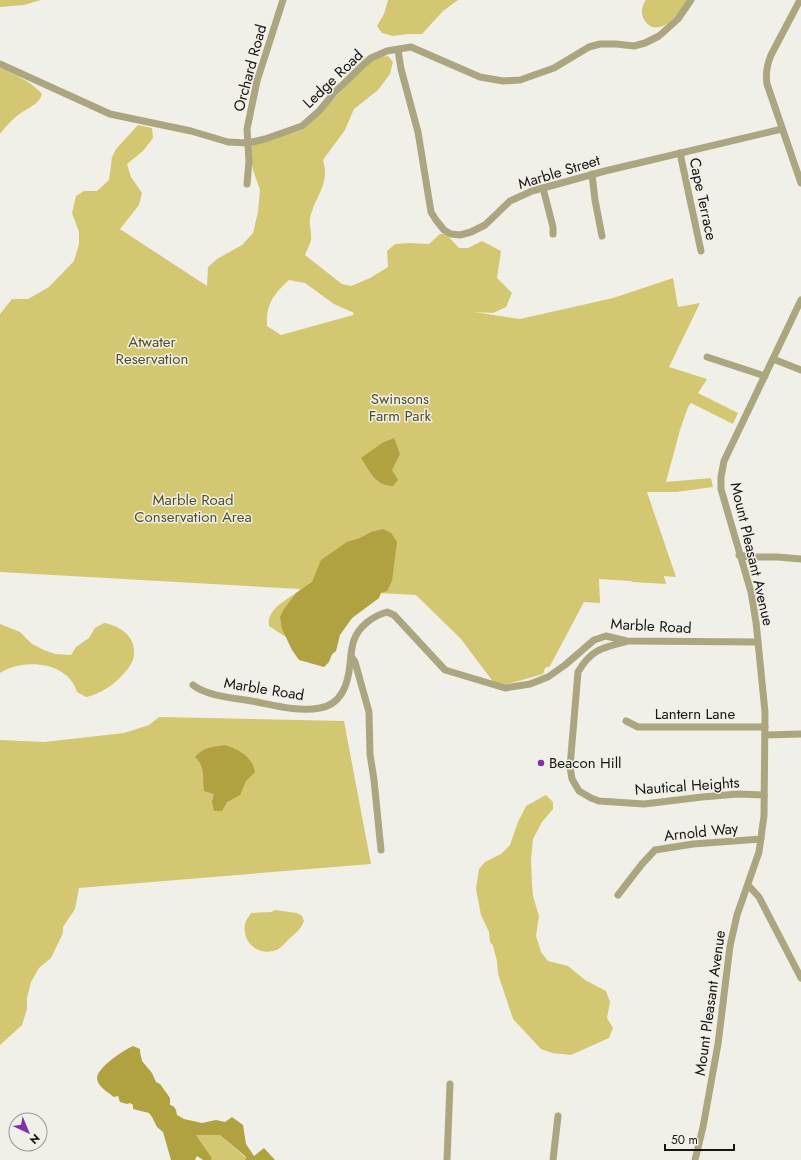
<svg xmlns="http://www.w3.org/2000/svg" width="801" height="1160" font-family="Jost,sans-serif">
	<style>
		.green { fill: #d4c772; fill-rule: evenodd }
		.water { fill: #b0a141 }
		.lines { fill: none; stroke-linecap: round; stroke-linejoin: round }
		.street { stroke: #aca680; stroke-width: 7 }
		.poi-dot { fill: #7d33a6; stroke: #f1f0e8; stroke-width: 1.5 }
		.labels { text-anchor: middle; dominant-baseline: central; stroke-width: 3; stroke-linejoin: round; paint-order: stroke }
		.street-label { font-size: 15px; fill: #151512; stroke: #f1f0e8 }
		.park-label { font-size: 15px; fill: #534d25; stroke: #f1f0e8 }
		.poi-label { font-size: 15px; fill: #151512; stroke: #f1f0e8; text-anchor: start }
	</style>
	<rect width="100%" height="100%" fill="#f1f0e8"/>
	<g class="green">
		<polygon points="0,0 41,0 24,5 0,7"/>
		<polygon points="388,0 458,0 443,11 422,34 408,34 393,36 382,33 377,26 384,14"/>
		<path d="M 646,0 L 689,0 C 683,8 672,23 663,26 C 646,33 636,12 646,0 Z"/>
		<path d="M 388,56 L 393,62 L 390,74 L 378,90 L 354,109 L 345,130 L 323,160 C 330,183 317,194 311,214 C 308,224 312,232 311,240 C 310,244 307,250 305,255 L 342,284 L 351,286 L 370,278 L 388,267 L 387,251 L 395,244 L 409,243 L 429,244 L 440,234 L 446,234 L 459,248 L 468,248 L 482,241 L 501,251 L 497,278 L 512,293 L 506,307 L 493,313 L 474,312 L 520,319 L 613,298 L 673,278 L 678,307 L 700,303 L 669,367 L 707,379 L 698,393 L 738,413 L 733,424 L 691,403 L 688,407 L 680,430 L 666,482 L 711,478 L 713,487 L 676,492 L 647,492 L 676,577 L 664,576 L 666,584 L 632,582 L 631,581 L 599,579 L 600,603 L 584,602 L 550,666 L 545,668 L 543,674 L 497,687 L 461,639 L 416,595 L 378,593 L 340,630 C 334,642 342,651 327,658 L 292,641 L 269,626 C 266,609 288,599 299,591 L 300,589 L 0,572 L 0,314 L 12,299 L 28,299 L 49,287 L 74,261 L 79,244 L 79,232 L 72,213 L 76,196 L 84,191 L 97,191 L 109,180 L 112,157 L 116,149 L 138,125 L 152,128 L 153,138 L 143,151 L 127,164 L 131,177 L 142,193 L 139,205 L 120,229 L 207,286 L 208,267 L 217,259 L 242,245 L 253,233 L 258,212 L 260,190 L 253,170 L 249,148 L 255,144 L 302,130 L 331,102 L 365,66 L 379,57 ZM 289,280 L 305,283 L 334,304 L 354,313 L 353,315 L 281,335 L 267,326 C 266,304 273,295 289,280 Z"/>
		<path d="M 0,68 C 14,74 32,82 42,94 C 39,105 27,108 18,115 C 12,120 5,127 0,134 Z"/>
		<path d="M 104,623 C 119,626 133,634 134,650 C 134,655 134,658 132,662 C 124,678 103,694 86,697 L 77,692 C 68,661 23,658 0,673 L 0,624 L 20,632 L 32,644 L 44,650 L 55,654 L 71,655 L 76,647 L 89,638 L 95,628 Z"/>
		<polygon points="159,717 344,721 371,864 79,888 75,909 63,927 63,933 51,958 39,968 31,982 27,998 27,1009 22,1025 0,1045 0,740 44,742 124,733 149,725"/>
		<polygon points="546,795 553,802 553,809 542,822 533,839 531,860 532,884 533,896 539,916 536,936 541,952 548,961 568,966 585,980 606,991 610,1002 607,1018 613,1028 609,1038 571,1055 552,1053 541,1049 513,1019 498,974 497,961 493,946 490,942 489,932 481,915 476,889 479,869 485,862 501,854 510,845 518,822 526,806"/>
		<path d="M 275,910 L 297,913 L 302,916 L 304,921 C 301,929 296,933 290,938 C 285,943 280,950 273,951 C 256,955 242,941 245,924 C 246,920 249,916 251,913 L 271,912 Z"/>
		<polygon points="196,1135 220,1135 246,1158 245,1160 211,1160 212,1158"/>
	</g>
	<g class="water">
		<path d="M 394,438 L 400,454 L 392,470 L 398,480 L 393,486 C 375,486 370,471 361,458 L 382,443 Z"/>
		<polygon points="383,529 391,533 397,542 392,581 387,591 381,593 379,598 352,618 340,635 336,651 332,654 329,662 324,667 299,660 292,650 282,629 280,617 284,609 296,593 312,582 321,560 347,542 360,538 371,532"/>
		<path d="M 225,745 C 239,750 252,756 255,772 L 246,781 L 240,795 L 227,802 L 222,811 L 214,811 L 212,802 L 214,794 L 204,791 C 202,776 206,768 195,757 C 203,747 213,747 225,745 Z"/>
		<path d="M 133,1046 L 140,1049 L 140,1052 L 142,1061 L 152,1073 L 156,1082 L 160,1084 L 170,1098 L 170,1105 C 175,1106 176,1109 177,1115 L 184,1119 L 202,1123 L 216,1120 L 225,1122 L 232,1117 L 243,1125 L 246,1144 L 254,1156 L 264,1148 L 275,1160 L 245,1160 L 246,1157 L 220,1135 L 196,1135 L 212,1158 L 211,1160 L 203,1160 L 197,1156 L 195,1160 L 171,1160 L 163,1132 L 157,1127 L 152,1117 L 149,1113 L 133,1109 L 133,1105 L 130,1103 L 127,1104 L 120,1102 L 118,1096 L 114,1097 C 108,1092 99,1088 97,1079 C 96,1068 124,1050 133,1046 Z"/>
	</g>
	<g class="lines">
		<g class="street">
			<path d="M 800,0 L 771,55 C 767,65 765,73 767,84 L 801,183"/>
			<polyline points="398,50 401,69 418,132 431,212 436,220 444,230 451,234 460,235 471,232 485,225 510,201 532,191 605,171 782,129"/>
			<polyline points="0,64 110,114 191,131 228,142 248,143 265,139 302,126 319,111 334,93 364,64 371,58 387,51 411,47 480,77 503,81 520,80 554,68 589,47 600,44 616,44 634,46 645,43 659,36 678,19 691,0"/>
			<polyline points="680,153 701,251"/>
			<polyline points="592,174 595,200 602,236"/>
			<polyline points="247,184 249,161 247,129 257,81 283,0"/>
			<polyline points="543,188 553,227 553,234"/>
			<polyline points="707,357 765,376"/>
			<polyline points="773,359 801,370"/>
			<polyline points="739,555 749,557 778,557 801,559"/>
			<path d="M 625,642 C 601,648 591,650 578,672 L 570,767 L 572,779 L 579,791 L 591,798 L 599,801 L 644,804 L 702,797 L 738,794 L 764,795"/>
			<polyline points="351,656 355,662 369,712 370,754 374,780 381,850"/>
			<path d="M 193,685 C 208,697 238,698 257,702 C 277,706 300,712 320,708 C 342,704 348,684 350,664 C 351,657 351,648 354,640 C 359,626 373,616 387,612 L 394,615 L 445,670 L 505,688 L 530,684 L 548,677 L 565,665 L 594,640 L 606,636 L 627,641 L 758,642"/>
			<polyline points="626,721 638,727 765,727"/>
			<polyline points="765,735 801,734"/>
			<polyline points="748,885 759,897 801,978"/>
			<polyline points="618,895 642,864 655,850 693,844 761,839"/>
			<polyline points="447,1160 450,1084"/>
			<polyline points="553,1160 558,1116"/>
			<polyline points="695,1160 703,1127 718,1044 730,946 737,915 759,852 764,816 765,712 756,622 751,592 721,489 721,477 724,461 801,300"/>
		</g>
	</g>
	<circle class="poi-dot" cx="541" cy="763" r="4"/>
	<g class="labels">
		<g class="street-label">
			<text transform="translate(250 68) rotate(-75)">Orchard Road</text>
			<text transform="translate(333 79) rotate(-44)">Ledge Road</text>
			<text transform="translate(559 172) rotate(-17)">Marble Street</text>
			<text transform="translate(703 199) rotate(78)">Cape Terrace</text>
			<text transform="translate(752 554) rotate(77)">Mount Pleasant Avenue</text>
			<text transform="translate(651 626) rotate(3)">Marble Road</text>
			<text transform="translate(264 689) rotate(9)">Marble Road</text>
			<text x="695" y="714">Lantern Lane</text>
			<text transform="translate(687 786) rotate(-4)">Nautical Heights</text>
			<text transform="translate(701 832) rotate(-6)">Arnold Way</text>
			<text transform="translate(710 1003) rotate(-82)">Mount Pleasant Avenue</text>
		</g>
		<g class="park-label">
			<text x="152" y="342">Atwater<tspan x="152" dy="17">Reservation</tspan></text>
			<text x="400" y="399">Swinsons<tspan x="400" dy="17">Farm Park</tspan></text>
			<text x="193" y="500">Marble Road<tspan x="193" dy="17">Conservation Area</tspan></text>
		</g>
		<g class="poi-label">
			<text x="549" y="763">Beacon Hill</text>
		</g>
	</g>
	<g transform="translate(28 1132) rotate(136)"><circle r="19" fill="#f1f0e8" stroke="#999892"/>
	<path d="M0-3L7 15L0 10L-7 15Z" fill="#7d33a6"/>
	<text y="-6" font-size="11" font-weight="bold" text-anchor="middle" fill="#151512">N</text>
	</g>
	<path d="M665 1144v6h69v-6" fill="none" stroke="#151512" stroke-width="2"/>
	<text x="671" y="1144" font-size="12" fill="#151512" stroke="#f1f0e8" stroke-width="3" paint-order="stroke">50 m</text>
</svg>
